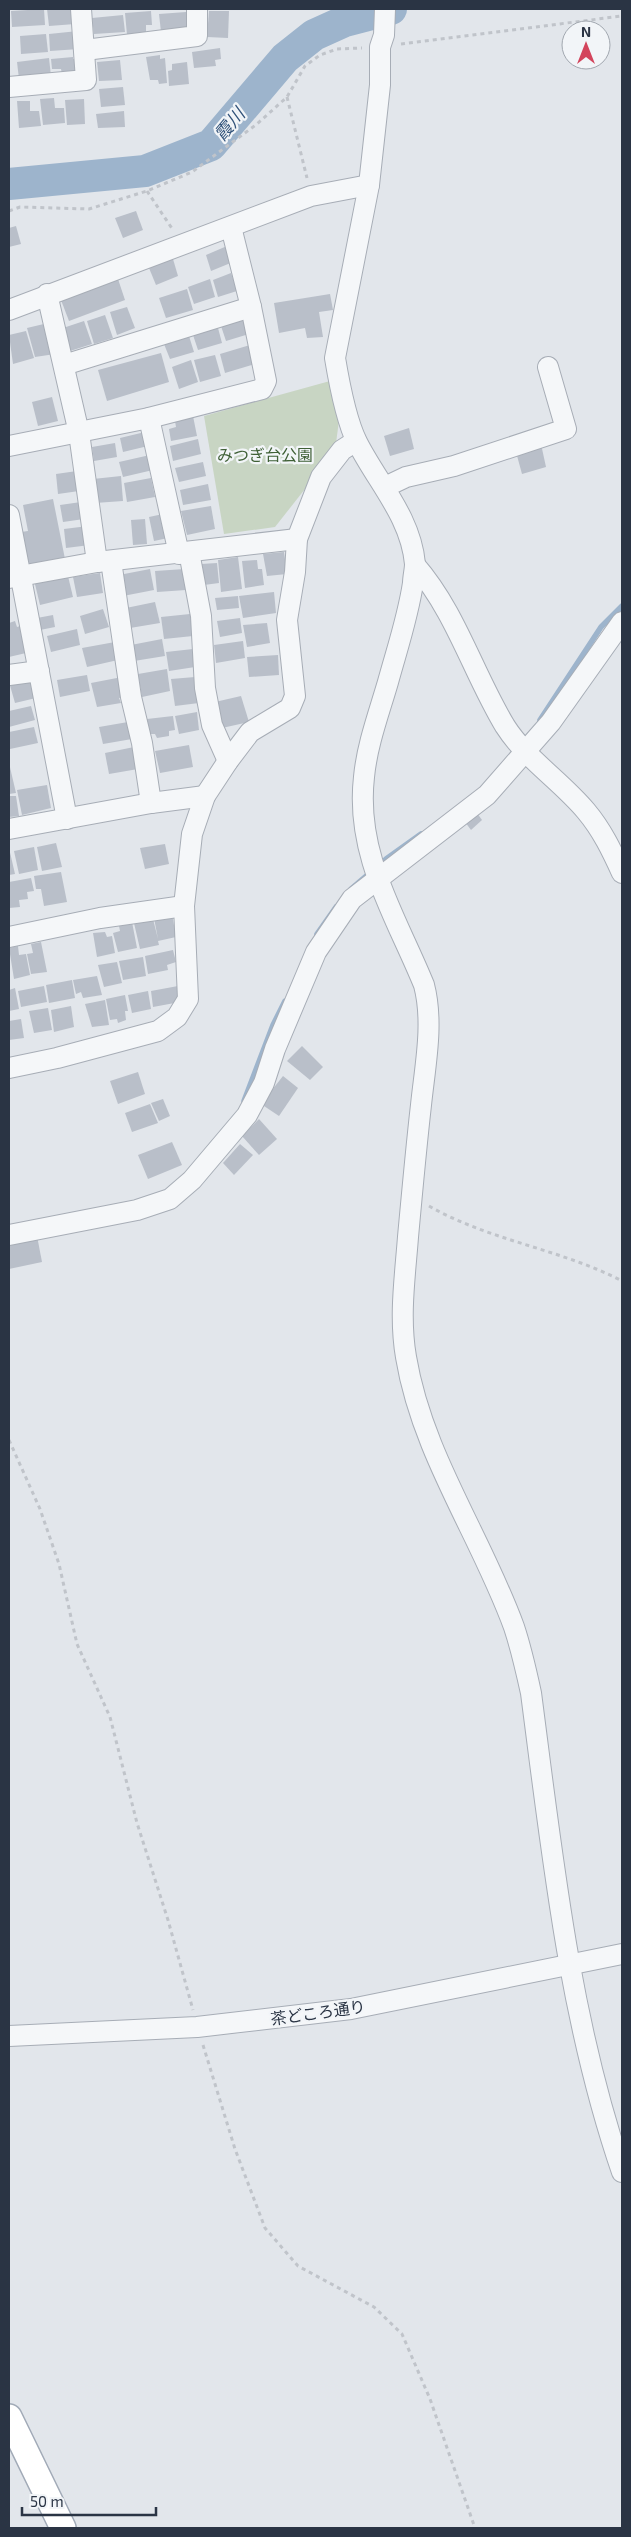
<svg xmlns="http://www.w3.org/2000/svg" width="631" height="2537" font-family="'Exo 2','Noto Sans JP',sans-serif">
	<style>
		.green { fill: #c8d5c3 }
		.lines { fill: none; stroke-linecap: round; stroke-linejoin: round }
		.stream { stroke: #9db4cc; stroke-width: 5.5 }
		.river { stroke: #9db4cc; stroke-width: 32 }
		.building { fill: #b9bfc9 }
		.minor-casing { stroke: #a7adb6; stroke-width: 22 }
		.major-casing { stroke: #a1aab7; stroke-width: 28 }
		.path { stroke: #c0c4ca; stroke-width: 3; stroke-dasharray: 4 4; stroke-linecap: butt }
		.minor { stroke: #f5f7f9; stroke-width: 20 }
		.major { stroke: #fff; stroke-width: 25 }
		.labels { text-anchor: middle; dominant-baseline: central; stroke-width: 4.5; stroke-linejoin: round; paint-order: stroke }
		.park-label { font-size: 16px; fill: #3f6036; stroke: #f2f5f8 }
		.street-label { font-size: 16px; fill: #2a3444; stroke: #f2f5f8 }
		.water-label { font-size: 18px; font-style: italic; fill: #32537a; stroke: #f2f5f8 }
	</style>
	<rect width="100%" height="100%" fill="#e2e6eb"/>
	<polygon class="green" points="330,381 341,405 335,451 275,527 224,534 204,416"/>
	<g class="lines">
		<g class="stream">
			<polyline points="540,720 601,627 622,606"/>
			<polyline points="351,889 386,859 421,834"/>
			<polyline points="317,934 336,907"/>
			<polyline points="244,1101 273,1025 285,1001"/>
		</g>
		<polyline class="river" points="9,184 145,171 211,145 285,58 314,35 345,21 391,9"/>
	</g>
	<g class="building">
		<polygon points="44,9 45,25 12,27 11,11"/>
		<polygon points="47,9 74,9 75,24 49,26"/>
		<polygon points="151,11 152,25 146,25 146,32 127,35 125,13"/>
		<polygon points="209,11 229,11 228,38 207,37"/>
		<polygon points="186,12 187,27 161,32 159,14"/>
		<polygon points="123,15 125,32 94,34 92,18"/>
		<polygon points="78,31 79,49 50,51 49,34"/>
		<polygon points="46,34 48,52 21,54 20,36"/>
		<polygon points="220,48 221,59 215,60 216,66 194,68 192,52"/>
		<polygon points="160,55 160,59 165,58 167,83 159,84 158,80 150,80 146,57"/>
		<polygon points="73,57 73,59 80,59 81,77 63,79 61,69 52,69 51,59"/>
		<polygon points="49,58 51,76 19,79 17,62"/>
		<polygon points="120,60 122,80 99,81 97,62"/>
		<polygon points="187,62 189,84 169,86 168,71 172,70 172,64"/>
		<polygon points="123,87 125,105 101,107 99,89"/>
		<polygon points="54,98 55,108 64,108 65,123 43,125 40,99"/>
		<polygon points="84,99 85,124 67,125 65,100"/>
		<polygon points="17,101 30,101 30,111 39,111 41,126 19,128"/>
		<polygon points="124,111 125,127 98,128 96,114"/>
		<polygon points="136,211 143,230 123,238 115,218"/>
		<polygon points="16,226 21,244 9,247 9,228"/>
		<polygon points="227,246 233,262 211,271 206,255"/>
		<polygon points="173,259 178,276 156,285 149,268"/>
		<polygon points="231,273 237,291 218,297 213,280"/>
		<polygon points="118,279 125,300 69,321 61,300"/>
		<polygon points="210,279 215,297 194,304 188,287"/>
		<polygon points="187,289 193,310 166,318 159,298"/>
		<polygon points="330,294 333,310 319,312 323,337 307,338 305,328 279,333 274,303"/>
		<polygon points="127,307 135,328 117,335 110,312"/>
		<polygon points="105,315 113,338 94,344 87,321"/>
		<polygon points="245,319 249,334 226,341 221,326"/>
		<polygon points="84,321 92,344 70,351 63,328"/>
		<polygon points="48,323 55,354 35,357 27,328"/>
		<polygon points="218,328 222,343 198,350 193,335"/>
		<polygon points="26,331 34,358 13,364 9,335"/>
		<polygon points="189,336 194,352 170,359 164,344"/>
		<polygon points="250,345 255,364 225,373 220,354"/>
		<polygon points="161,353 169,382 107,401 98,370"/>
		<polygon points="215,355 221,376 200,382 194,360"/>
		<polygon points="191,360 198,382 179,389 172,367"/>
		<polygon points="52,397 58,421 38,426 32,402"/>
		<polygon points="193,416 197,436 171,441 169,429 176,427 175,421"/>
		<polygon points="409,428 414,449 390,456 384,436"/>
		<polygon points="145,432 148,446 123,452 120,438"/>
		<polygon points="198,439 201,454 173,461 170,446"/>
		<polygon points="115,443 117,457 94,461 92,447"/>
		<polygon points="541,444 546,467 522,474 516,452"/>
		<polygon points="150,455 153,470 123,477 119,462"/>
		<polygon points="203,462 206,476 179,482 175,468"/>
		<polygon points="77,471 79,491 58,494 56,474"/>
		<polygon points="121,476 123,501 95,503 93,479"/>
		<polygon points="151,478 155,497 127,502 124,483"/>
		<polygon points="208,484 211,500 183,505 180,490"/>
		<polygon points="53,499 65,559 28,566 21,532 28,531 23,505"/>
		<polygon points="81,502 84,519 63,522 60,505"/>
		<polygon points="211,506 215,529 187,535 181,511"/>
		<polygon points="163,514 168,538 154,541 149,517"/>
		<polygon points="145,519 147,544 133,545 131,520"/>
		<polygon points="88,526 90,545 66,548 64,529"/>
		<polygon points="284,552 287,574 267,576 263,554"/>
		<polygon points="238,557 242,589 221,592 218,560"/>
		<polygon points="257,560 258,569 262,569 264,585 245,588 242,561"/>
		<polygon points="217,563 219,583 204,585 201,564"/>
		<polygon points="150,569 154,590 123,596 119,575"/>
		<polygon points="185,569 186,590 157,592 155,571"/>
		<polygon points="67,572 73,597 40,605 34,580"/>
		<polygon points="100,573 103,593 77,597 73,577"/>
		<polygon points="274,592 276,613 243,618 239,596"/>
		<polygon points="238,596 239,608 217,610 215,598"/>
		<polygon points="155,602 160,623 130,628 126,608"/>
		<polygon points="103,609 109,627 85,634 80,616"/>
		<polygon points="190,614 193,636 164,639 161,617"/>
		<polygon points="53,615 55,627 40,630 37,618"/>
		<polygon points="240,618 242,633 220,637 217,621"/>
		<polygon points="15,621 17,627 20,626 26,653 9,657 9,623"/>
		<polygon points="267,623 270,643 247,647 243,625"/>
		<polygon points="77,629 80,645 51,652 47,636"/>
		<polygon points="162,639 165,656 134,661 131,645"/>
		<polygon points="243,641 245,658 216,663 214,645"/>
		<polygon points="115,642 118,660 87,667 82,648"/>
		<polygon points="193,649 195,667 169,671 166,652"/>
		<polygon points="278,655 279,675 249,677 247,657"/>
		<polygon points="167,669 170,691 142,697 138,674"/>
		<polygon points="87,675 90,691 60,697 57,680"/>
		<polygon points="122,677 126,697 119,698 121,703 97,707 91,683"/>
		<polygon points="195,677 199,703 175,706 171,679"/>
		<polygon points="30,678 36,698 15,703 9,682"/>
		<polygon points="241,696 249,722 222,728 215,702"/>
		<polygon points="31,706 35,720 9,727 9,711"/>
		<polygon points="197,712 199,730 179,734 175,716"/>
		<polygon points="173,716 175,730 169,731 169,736 157,738 155,734 150,734 147,719"/>
		<polygon points="128,722 132,739 103,744 99,727"/>
		<polygon points="34,727 38,743 10,749 9,732"/>
		<polygon points="189,745 193,767 160,773 155,751"/>
		<polygon points="134,747 138,769 109,774 105,753"/>
		<polygon points="9,763 16,793 9,794"/>
		<polygon points="47,785 51,808 22,815 17,790"/>
		<polygon points="9,796 16,796 19,816 9,817"/>
		<polygon points="477,813 482,820 471,830 465,822"/>
		<polygon points="56,843 62,867 42,871 37,847"/>
		<polygon points="165,844 169,864 145,869 140,848"/>
		<polygon points="34,847 38,870 19,874 14,851"/>
		<polygon points="9,848 15,874 9,875"/>
		<polygon points="61,872 67,902 44,906 41,889 36,889 34,876"/>
		<polygon points="31,878 34,891 27,892 28,899 19,900 20,907 9,908 9,882"/>
		<polygon points="172,914 176,937 158,941 159,945 140,949 134,923 153,919 158,939 154,918"/>
		<polygon points="132,922 137,948 118,952 113,933 120,931 119,926"/>
		<polygon points="105,932 107,937 112,936 115,953 97,957 93,933"/>
		<polygon points="41,942 47,972 31,974 27,954 33,953 31,944"/>
		<polygon points="18,946 19,955 26,954 30,975 14,979 9,948"/>
		<polygon points="173,950 176,962 167,965 168,970 148,974 145,956"/>
		<polygon points="143,957 146,976 123,980 119,961"/>
		<polygon points="117,962 122,983 104,987 98,965"/>
		<polygon points="97,976 102,995 83,998 81,992 76,994 73,980"/>
		<polygon points="72,980 75,998 49,1003 46,985"/>
		<polygon points="44,986 47,1002 21,1007 18,991"/>
		<polygon points="178,986 180,1002 153,1007 151,991"/>
		<polygon points="15,988 19,1009 9,1011 9,990"/>
		<polygon points="148,991 151,1009 132,1013 128,995"/>
		<polygon points="125,995 128,1011 125,1011 126,1020 118,1023 117,1019 110,1020 106,999"/>
		<polygon points="105,1000 109,1025 92,1027 85,1004"/>
		<polygon points="71,1006 74,1027 54,1032 51,1010"/>
		<polygon points="48,1008 52,1030 34,1033 29,1011"/>
		<polygon points="21,1019 24,1038 9,1040 9,1021"/>
		<polygon points="302,1046 323,1067 310,1080 287,1061"/>
		<polygon points="138,1072 145,1094 118,1104 110,1081"/>
		<polygon points="283,1076 298,1088 279,1116 261,1104"/>
		<polygon points="163,1099 170,1116 159,1121 151,1103"/>
		<polygon points="150,1104 158,1123 132,1132 125,1113"/>
		<polygon points="259,1119 277,1139 259,1155 242,1136"/>
		<polygon points="172,1142 182,1165 148,1179 138,1155"/>
		<polygon points="240,1144 253,1155 234,1175 223,1163"/>
		<polygon points="37,1236 42,1262 9,1269 9,1242"/>
	</g>
	<g class="lines">
		<defs>
			<g id="minor">
				<path d="M 385,9 L 384,35 L 380,47 L 380,85 L 369,185 L 335,358 C 339,382 346,420 357,442 C 377,482 411,517 415,564 C 415,570 413,577 413,583 C 408,617 397,649 388,682 C 379,713 367,745 364,777 C 355,855 396,916 424,985 C 434,1023 425,1066 421,1105 C 416,1149 412,1193 408,1237 C 405,1277 399,1317 406,1357 C 422,1454 481,1536 514,1627 C 521,1648 526,1670 531,1693 C 552,1853 569,2018 622,2172"/>
				<polyline points="85,50 197,36 197,9"/>
				<polyline points="9,87 86,80 81,9"/>
				<polyline points="47,294 79,433 97,562"/>
				<polyline points="9,310 311,196 369,185"/>
				<polyline points="64,365 251,307"/>
				<polyline points="149,418 179,554"/>
				<polyline points="9,446 149,418 262,389 266,381 251,307 231,227"/>
				<polyline points="385,487 406,477 454,466 566,429 548,367"/>
				<polyline points="9,515 67,819"/>
				<polyline points="189,552 201,616 205,688 212,725 228,761"/>
				<polyline points="111,561 131,697 142,743 151,803"/>
				<path d="M 415,565 C 456,612 473,673 505,726 C 526,759 561,781 586,811 C 602,830 612,851 622,873"/>
				<polyline points="9,578 97,562 297,539"/>
				<polyline points="9,675 39,671"/>
				<polyline points="9,829 151,803 205,796"/>
				<polyline points="9,937 100,918 184,906"/>
				<polyline points="9,1068 57,1058 158,1031 177,1017 188,999 184,906 192,834 205,796 228,761 250,732 290,708 295,696 287,620 295,572 297,539 321,477 342,450 356,441"/>
				<polyline points="9,1235 137,1210 170,1199 192,1180 247,1115 264,1083 275,1049 316,952 352,899 487,795 551,722 622,622"/>
				<polyline points="9,2036 197,2027 351,2009 622,1954"/>
			</g>
			<polyline id="major" points="9,2417 63,2528"/>
		</defs>
		<use href="#minor" class="minor-casing"/>
		<use href="#major" class="major-casing"/>
		<g class="path">
			<polyline points="401,44 622,16"/>
			<polyline points="287,97 307,178"/>
			<polyline points="147,191 173,230"/>
			<polyline points="9,211 20,207 89,209 147,191 192,172 257,124 287,97 305,66 320,55 337,49 362,48"/>
			<path d="M 429,1206 C 490,1241 561,1249 622,1281"/>
			<polyline points="9,1440 40,1509 59,1564 77,1644 110,1717 137,1823 168,1920 193,2010"/>
			<polyline points="203,2045 235,2149 265,2228 298,2266 374,2307 402,2334 430,2399 475,2528"/>
		</g>
		<use href="#minor" class="minor"/>
		<use href="#major" class="major"/>
	</g>
	<g class="labels">
		<g class="park-label">
			<text x="265" y="454">みつぎ台公園</text>
		</g>
		<g class="street-label">
			<text transform="translate(318 2012) rotate(-8)">茶どころ通り</text>
		</g>
		<g class="water-label">
			<text transform="translate(229 124) rotate(-50)">霞川</text>
		</g>
	</g>
	<rect width="631" height="2537" fill="none" stroke="#2a3444" stroke-width="20"/>
	<g transform="translate(586 45)"><circle r="24" fill="#f2f5f8" stroke="#a2a8b0"/>
	<path d="M0-4L9 19L0 12L-9 19Z" fill="#d3445c"/>
	<text y="-8" font-size="14" font-weight="bold" text-anchor="middle" fill="#2a3444">N</text>
	</g>
	<path d="M22 2507v8h134v-8" fill="none" stroke="#2a3444" stroke-width="2.5"/>
	<text x="30" y="2507" font-size="15" fill="#2a3444" stroke="#f2f5f8" stroke-width="4" paint-order="stroke">50 m</text>
</svg>
